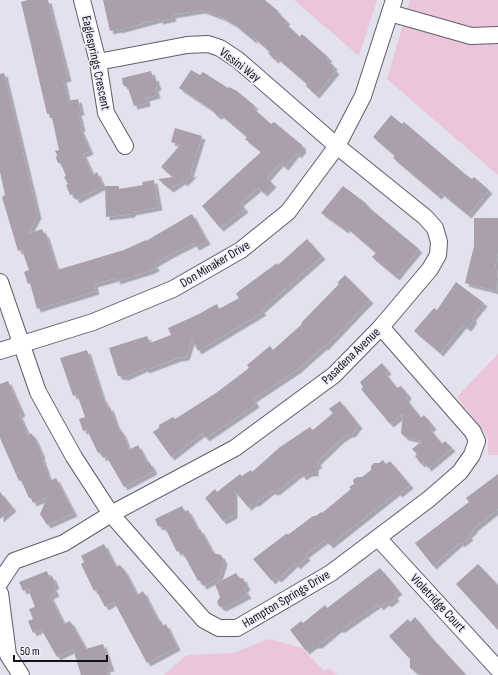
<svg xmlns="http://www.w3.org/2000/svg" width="498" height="675" font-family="'Sofia Sans Condensed',sans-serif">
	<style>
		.green { fill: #ebc5da }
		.building { fill: #a9a0ab; filter: url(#shadow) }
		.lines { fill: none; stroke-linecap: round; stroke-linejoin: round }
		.minor-casing { stroke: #605e6a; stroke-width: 18 }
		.minor { stroke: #fff; stroke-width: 16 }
		.labels { text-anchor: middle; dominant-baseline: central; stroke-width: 3.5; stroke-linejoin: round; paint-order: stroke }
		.street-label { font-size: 13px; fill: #131216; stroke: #f1eefc }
	</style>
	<defs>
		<filter id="shadow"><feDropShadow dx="3.5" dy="3.5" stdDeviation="0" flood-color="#0004"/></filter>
	</defs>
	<rect width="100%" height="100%" fill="#e3e1ee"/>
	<g class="green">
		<polygon points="294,0 377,0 359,56"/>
		<polygon points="410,0 498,0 498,175 387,79"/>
		<polygon points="498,335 498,455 488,455 488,439 486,434 457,397 498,354"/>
		<polygon points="269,639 302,648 324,671 329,668 337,675 163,675 187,655 233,653"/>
	</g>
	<g class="building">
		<polygon points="28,0 48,0 68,78 63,79 68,101 78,99 81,112 78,112 82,128 80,128 90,151 83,154 93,175 97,172 103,186 76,200 73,194 70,195 66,185 68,184 64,177 66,176 61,164 58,163 56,158 57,155 55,151 59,150 52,118 50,118 49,114 47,114 21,2"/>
		<polygon points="103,0 265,0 278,11 277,12 287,21 285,23 300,37 302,34 329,58 327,60 334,66 333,68 336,71 316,95 306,86 307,84 277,58 275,60 268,53 270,52 254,38 253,40 234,24 221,17 202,10 172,15 173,18 160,21 159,19 118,30 118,29 110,31"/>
		<polygon points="191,70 200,75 203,72 228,88 229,87 237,91 255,106 253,108 271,124 274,122 302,145 303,149 298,155 296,153 285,167 280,163 267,178 273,184 264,193 258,188 240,203 245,209 220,228 202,206 261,152 245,139 247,137 221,115 217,116 212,110 179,88"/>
		<polygon points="151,71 153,78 155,77 158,87 155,88 157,95 146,98 147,103 134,106 128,88 123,85 122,78"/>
		<polygon points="4,73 38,215 28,234 42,229 44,233 46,235 57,270 124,250 146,240 146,241 192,214 207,241 196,247 193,243 171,254 154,264 156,268 149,271 117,281 116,278 94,284 96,291 37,309 30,283 28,284 24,272 29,270 22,250 18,251 2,197 5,195 0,172 0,74"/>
		<polygon points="391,115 402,124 404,122 465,174 472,179 474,177 489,190 468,215 441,193 438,196 393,158 395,156 373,137"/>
		<polygon points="175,128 202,136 190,174 194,173 184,183 182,181 170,189 158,179 173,177 161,167 180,145 171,142"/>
		<polygon points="154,180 159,207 132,212 132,214 106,217 105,186 119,186 119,189 143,185 142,182"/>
		<polygon points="343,186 367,204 366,205 419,249 396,277 372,257 376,253 347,228 345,230 321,213"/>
		<polygon points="474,218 498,218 498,251 495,266 498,266 496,291 465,283 474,246"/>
		<polygon points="307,239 322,256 261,310 263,312 198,351 192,339 186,357 178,358 146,370 145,368 125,377 118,376 109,348 147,336 150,343 171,335 168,328 199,314 213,306 217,304 219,309 239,298 236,294 239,291 277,263 278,265"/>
		<polygon points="345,275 370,300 363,307 325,347 324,346 297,370 253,399 256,404 206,438 202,433 171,457 153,432 159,428 159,425 173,417 175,419 216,393 249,368 247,365 270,346 273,350 302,324 301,323 339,284 337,283"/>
		<polygon points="456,282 484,303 472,318 474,319 468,328 463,325 440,353 414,331 434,308 437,310"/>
		<polygon points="87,350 103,399 104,399 108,408 110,407 116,424 123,434 129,450 138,445 147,462 150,463 154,471 124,487 106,456 103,458 100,452 98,453 87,430 83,431 79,419 85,417 77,394 73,396 60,358"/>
		<polygon points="382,363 388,371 385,373 397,388 401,386 408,395 406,399 421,418 424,415 433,426 430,429 442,444 445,441 452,448 428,468 424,462 421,464 415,456 417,454 412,449 422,441 405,437 401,433 403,414 390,424 361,389 363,387 360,382"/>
		<polygon points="8,381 22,413 19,414 28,435 31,433 34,437 42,455 41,456 50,481 56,478 74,513 47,525 40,514 47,497 33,503 31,498 29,498 21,480 19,481 0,438 0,384"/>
		<polygon points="340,401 359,425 352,434 349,434 341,439 317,462 319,464 315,467 315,473 309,473 303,477 300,473 276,492 271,491 256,503 253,503 248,507 234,490 234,515 223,521 205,498 215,489 217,492 240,474 242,476 251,470 252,472 280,447 310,427 313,430 333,413 329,409"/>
		<polygon points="383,460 386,464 390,461 410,485 399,494 397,492 330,545 325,540 305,555 307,557 297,566 295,563 278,579 276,577 272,581 253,559 286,534 289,534 313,516 316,516 321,512 322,513 351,489 349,487 354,484 353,480 357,477 362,477 371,470 371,466 374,463 379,463"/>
		<polygon points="498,474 498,509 473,529 474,530 468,535 470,537 461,544 460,542 433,566 415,543 469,502 466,498"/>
		<polygon points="0,492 13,508 0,519"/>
		<polygon points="182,506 185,512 188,510 198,530 200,529 213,553 221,555 224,561 219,578 203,586 200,580 198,581 183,553 181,554 179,551 177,552 165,528 158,526 155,519"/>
		<polygon points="104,544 116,567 120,565 126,573 137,595 143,591 159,622 161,621 163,626 166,624 177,647 147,663 114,602 105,607 96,590 94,591 81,564 84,562 81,556"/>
		<polygon points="478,564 498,585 498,630 456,584"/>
		<polygon points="380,568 399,591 394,595 396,598 388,604 386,602 380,607 378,604 342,629 338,629 319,645 314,645 306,651 290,630 301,621 303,623 325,605 327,608"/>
		<polygon points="47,571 49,577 52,576 56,585 53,587 56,593 50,596 64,624 70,621 86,649 103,644 111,668 106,669 108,675 81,675 73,649 57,657 41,629 33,633 28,621 33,619 29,609 35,607 28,589 23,591 19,582"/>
		<polygon points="236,573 240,579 243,578 247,587 244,589 248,595 223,608 219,606 217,602 220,597 215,584"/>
		<polygon points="415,617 432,638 466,675 420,675 410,668 410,659 389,636 408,619 410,622"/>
	</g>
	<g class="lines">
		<defs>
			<g id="minor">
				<polyline points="82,0 98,62 106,113 125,146"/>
				<polyline points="390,13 471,36 498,35"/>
				<polyline points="0,282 38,392 74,457 111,514 204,620 219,628 237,628 331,573 429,499 460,472 472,455 477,441 473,432 381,327"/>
				<polyline points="0,351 93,322 173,289 241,250 288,212 337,146 363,96 394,0"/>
				<polyline points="378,538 498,669"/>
				<polyline points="0,582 14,561 64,543 111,514 235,448 334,375 381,327 430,269 438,255 439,242 435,228 425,217 337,146 238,60 220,48 208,44 187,45 98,62"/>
				<polyline points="0,593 8,655 21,675"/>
			</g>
		</defs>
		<use href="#minor" class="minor-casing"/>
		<use href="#minor" class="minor"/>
	</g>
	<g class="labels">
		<g class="street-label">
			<text transform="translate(96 63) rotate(78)">Eaglesprings Crescent</text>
			<text transform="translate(240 65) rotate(37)">Vissini Way</text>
			<text transform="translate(215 264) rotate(-31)">Don Minaker Drive</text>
			<text transform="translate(351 356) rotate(-44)">Pasadena Avenue</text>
			<text transform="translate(286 599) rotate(-31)">Hampton Springs Drive</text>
			<text transform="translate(438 603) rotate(47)">Violetridge Court</text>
		</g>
	</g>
	<path d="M14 655v6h93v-6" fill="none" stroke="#131216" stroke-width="2"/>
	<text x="20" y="655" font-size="12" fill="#131216" stroke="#f1eefc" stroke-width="3" paint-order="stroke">50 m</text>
</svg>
